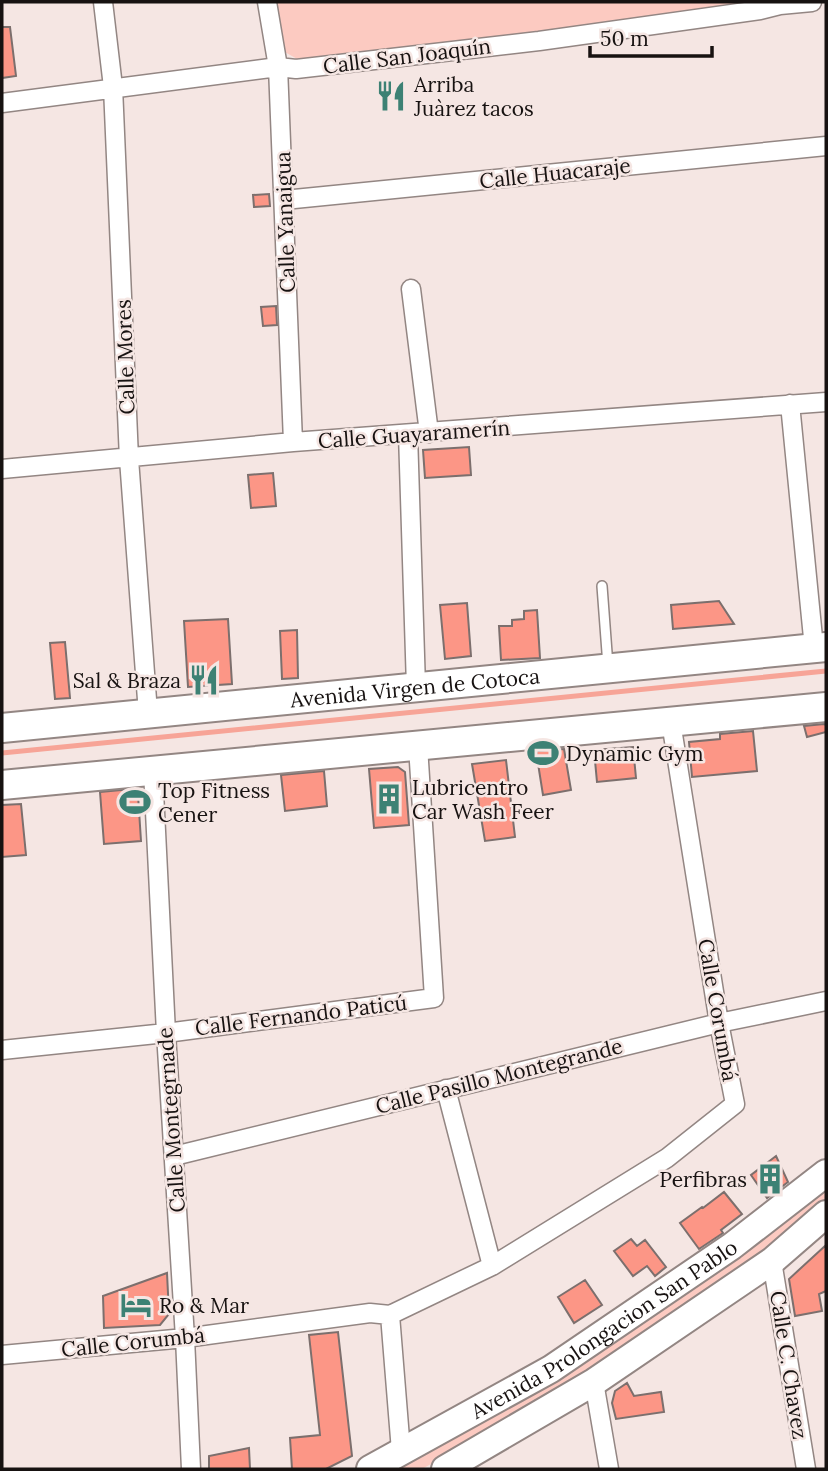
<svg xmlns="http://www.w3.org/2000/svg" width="828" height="1471" viewBox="0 0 828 1471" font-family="Lora,serif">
<rect width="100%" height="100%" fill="#f5e6e3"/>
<!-- green -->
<path fill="#fccac1" d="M277 2H764L759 7 299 60 283 51Z
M826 1183V1201L749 1262 578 1382 422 1469H390Z"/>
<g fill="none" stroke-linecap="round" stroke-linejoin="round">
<!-- stream -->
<path stroke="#f7a497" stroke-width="5" d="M2 753 826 671"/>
</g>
<!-- building -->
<path fill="#fc9686" stroke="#7c6f6d" stroke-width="2" d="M2 27H10L16 76 2 78Z
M269 194 270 206 254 207 253 195Z
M276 306 277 325 263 326 261 307Z
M469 447 471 475 425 478 423 450Z
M273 473 276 506 251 508 248 475Z
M719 601 734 624 673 629 671 605Z
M467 603 471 656 445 659 440 605Z
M537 610 540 658 501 660 499 626H512V620L524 619V611Z
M228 619 232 684 188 687 184 621Z
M297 630 298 678 282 679 280 631Z
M65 642 70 698 55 699 50 643Z
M824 724 826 725V732L807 737 804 726Z
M753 731 757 771 692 777 689 742 720 739V734Z
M633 747 636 778 597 782 594 750Z
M564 749 571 790 543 795 536 751Z
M506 760 515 837 485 841 472 764Z
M398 767 405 772 409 825 374 828 369 769Z
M324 771 327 806 285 811 281 775Z
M132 789 138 795 141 841 104 844 100 792Z
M21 804 26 855 2 857V805Z
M776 1156 788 1182 767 1198 751 1175Z
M724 1192 742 1214 721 1230 723 1233 699 1249 680 1223 702 1207 703 1208Z
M631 1239 637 1246 645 1240 666 1267 655 1276 647 1266 633 1276 614 1251Z
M826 1245V1291L819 1294 822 1311 795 1316 789 1279Z
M167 1273 169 1314 160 1325 104 1328 103 1296Z
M585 1280 602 1305 574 1323 558 1297Z
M338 1332 352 1456 326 1469H292L290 1438 320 1435 309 1335Z
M627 1383 634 1396 661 1392 664 1412 616 1419 612 1403 615 1391Z
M249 1448 250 1469H209V1456Z"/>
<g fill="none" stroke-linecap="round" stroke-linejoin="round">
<!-- lane casing -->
<g stroke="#938683" stroke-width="12">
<path id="lane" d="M602 586 608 666"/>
</g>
<!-- street casing -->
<g stroke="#938683" stroke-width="21">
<path id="street" d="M103 2 113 87 129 459 148 713
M267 2 278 67 293 442
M2 103 278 67 296 69 539 41 760 10 780 5 812 2
M284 200 826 146
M411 289 429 433
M790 404 814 648
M408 434 416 687
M2 469 293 442 826 402
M153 771 166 1033 185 1338 191 1469
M2 1050 166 1033 434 998 418 746
M446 1089 492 1266
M174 1156 719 1023 826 1001
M772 1261 806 1469
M390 1315 401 1451
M2 1355 185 1338 370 1313 390 1315 492 1266 667 1158 735 1104 719 1023 671 722
M594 1382 609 1469"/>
</g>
<!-- secondary casing -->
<g stroke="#938683" stroke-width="30">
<g id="secondary">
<path id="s1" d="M370 1469 551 1369 732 1246 826 1173"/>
<path d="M445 1469 594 1382 772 1261 826 1214"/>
</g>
</g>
<!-- primary casing -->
<g stroke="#938683" stroke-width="32">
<g id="primary">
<path id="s2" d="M2 728 826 647"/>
<path d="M2 785 826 707"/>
</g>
</g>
<!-- lane -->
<use href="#lane" stroke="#fff" stroke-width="9"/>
<!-- street -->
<use href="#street" stroke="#fff" stroke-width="18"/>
<!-- secondary -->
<use href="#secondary" stroke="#fff" stroke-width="26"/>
<!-- primary -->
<use href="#primary" stroke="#fff" stroke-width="28"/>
</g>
<!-- icons -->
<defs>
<g id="restaurant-bare" transform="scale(2.415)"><path d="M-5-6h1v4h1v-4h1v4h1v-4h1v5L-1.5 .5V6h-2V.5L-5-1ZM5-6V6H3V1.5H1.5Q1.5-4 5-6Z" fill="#3d8174" stroke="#f5e6e3" stroke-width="2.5" paint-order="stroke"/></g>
<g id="stadium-bare" transform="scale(2.415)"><path d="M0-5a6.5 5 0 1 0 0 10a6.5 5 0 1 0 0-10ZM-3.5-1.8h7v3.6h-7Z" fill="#3d8174" stroke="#f5e6e3" stroke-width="2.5" paint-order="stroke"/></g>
<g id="building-bare" transform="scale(2.415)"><path d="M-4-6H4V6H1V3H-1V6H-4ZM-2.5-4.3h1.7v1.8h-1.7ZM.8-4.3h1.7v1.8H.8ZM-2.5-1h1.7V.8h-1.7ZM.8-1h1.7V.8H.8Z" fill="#3d8174" stroke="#f5e6e3" stroke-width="2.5" paint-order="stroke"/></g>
<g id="hotel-bare" transform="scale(2.415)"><path d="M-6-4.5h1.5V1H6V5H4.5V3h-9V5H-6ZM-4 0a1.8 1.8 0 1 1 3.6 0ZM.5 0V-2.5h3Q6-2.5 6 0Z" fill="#3d8174" stroke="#f5e6e3" stroke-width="2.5" paint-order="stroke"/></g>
</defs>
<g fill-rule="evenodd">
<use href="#restaurant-bare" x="391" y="96"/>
<use href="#restaurant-bare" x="204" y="680"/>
<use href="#stadium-bare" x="543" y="753"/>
<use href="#building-bare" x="389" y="799"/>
<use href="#stadium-bare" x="135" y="802"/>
<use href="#building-bare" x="770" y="1179"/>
<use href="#hotel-bare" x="136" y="1305"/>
</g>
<g text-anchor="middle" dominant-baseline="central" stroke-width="5" stroke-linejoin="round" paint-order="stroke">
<!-- street labels -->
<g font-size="21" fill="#171211" stroke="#f5e6e3">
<text transform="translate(407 56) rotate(-7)">Calle San Joaquín</text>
<text transform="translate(555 173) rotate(-6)">Calle Huacaraje</text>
<text transform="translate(285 222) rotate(-92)">Calle Yanaigua</text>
<text transform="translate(125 357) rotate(-92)">Calle Mores</text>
<text transform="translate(414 434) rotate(-4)">Calle Guayaramerín</text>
<text stroke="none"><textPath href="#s2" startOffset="415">Avenida Virgen de Cotoca</textPath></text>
<text transform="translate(718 1010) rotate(80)">Calle Corumbá</text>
<text transform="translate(301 1015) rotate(-7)">Calle Fernando Paticú</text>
<text transform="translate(499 1076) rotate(-14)">Calle Pasillo Montegrande</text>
<text transform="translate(171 1120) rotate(-94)">Calle Montegrnade</text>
<text stroke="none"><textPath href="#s1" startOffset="273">Avenida Prolongacion San Pablo</textPath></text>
<text transform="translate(133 1342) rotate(-6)">Calle Corumbá</text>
<text transform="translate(789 1365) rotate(81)">Calle C. Chavez</text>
</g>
<!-- poi labels -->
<g font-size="21" fill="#171211" stroke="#f5e6e3" text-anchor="start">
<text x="414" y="84">Arriba<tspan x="414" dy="24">Juàrez tacos</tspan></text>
<text x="181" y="680" text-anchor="end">Sal &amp; Braza</text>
<text x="566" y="753">Dynamic Gym</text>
<text x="412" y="787">Lubricentro<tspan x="412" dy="24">Car Wash Feer</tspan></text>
<text x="158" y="790">Top Fitness<tspan x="158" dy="24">Cener</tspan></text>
<text x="747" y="1179" text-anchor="end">Perfibras</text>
<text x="159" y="1305">Ro &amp; Mar</text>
</g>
</g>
<!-- border -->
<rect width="828" height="1471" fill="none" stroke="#171211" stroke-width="7"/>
<!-- scale -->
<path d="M590 46v10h122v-10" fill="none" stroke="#171211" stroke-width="3.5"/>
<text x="600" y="46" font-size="21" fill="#171211" stroke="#f5e6e3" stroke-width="5" paint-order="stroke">50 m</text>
</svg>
